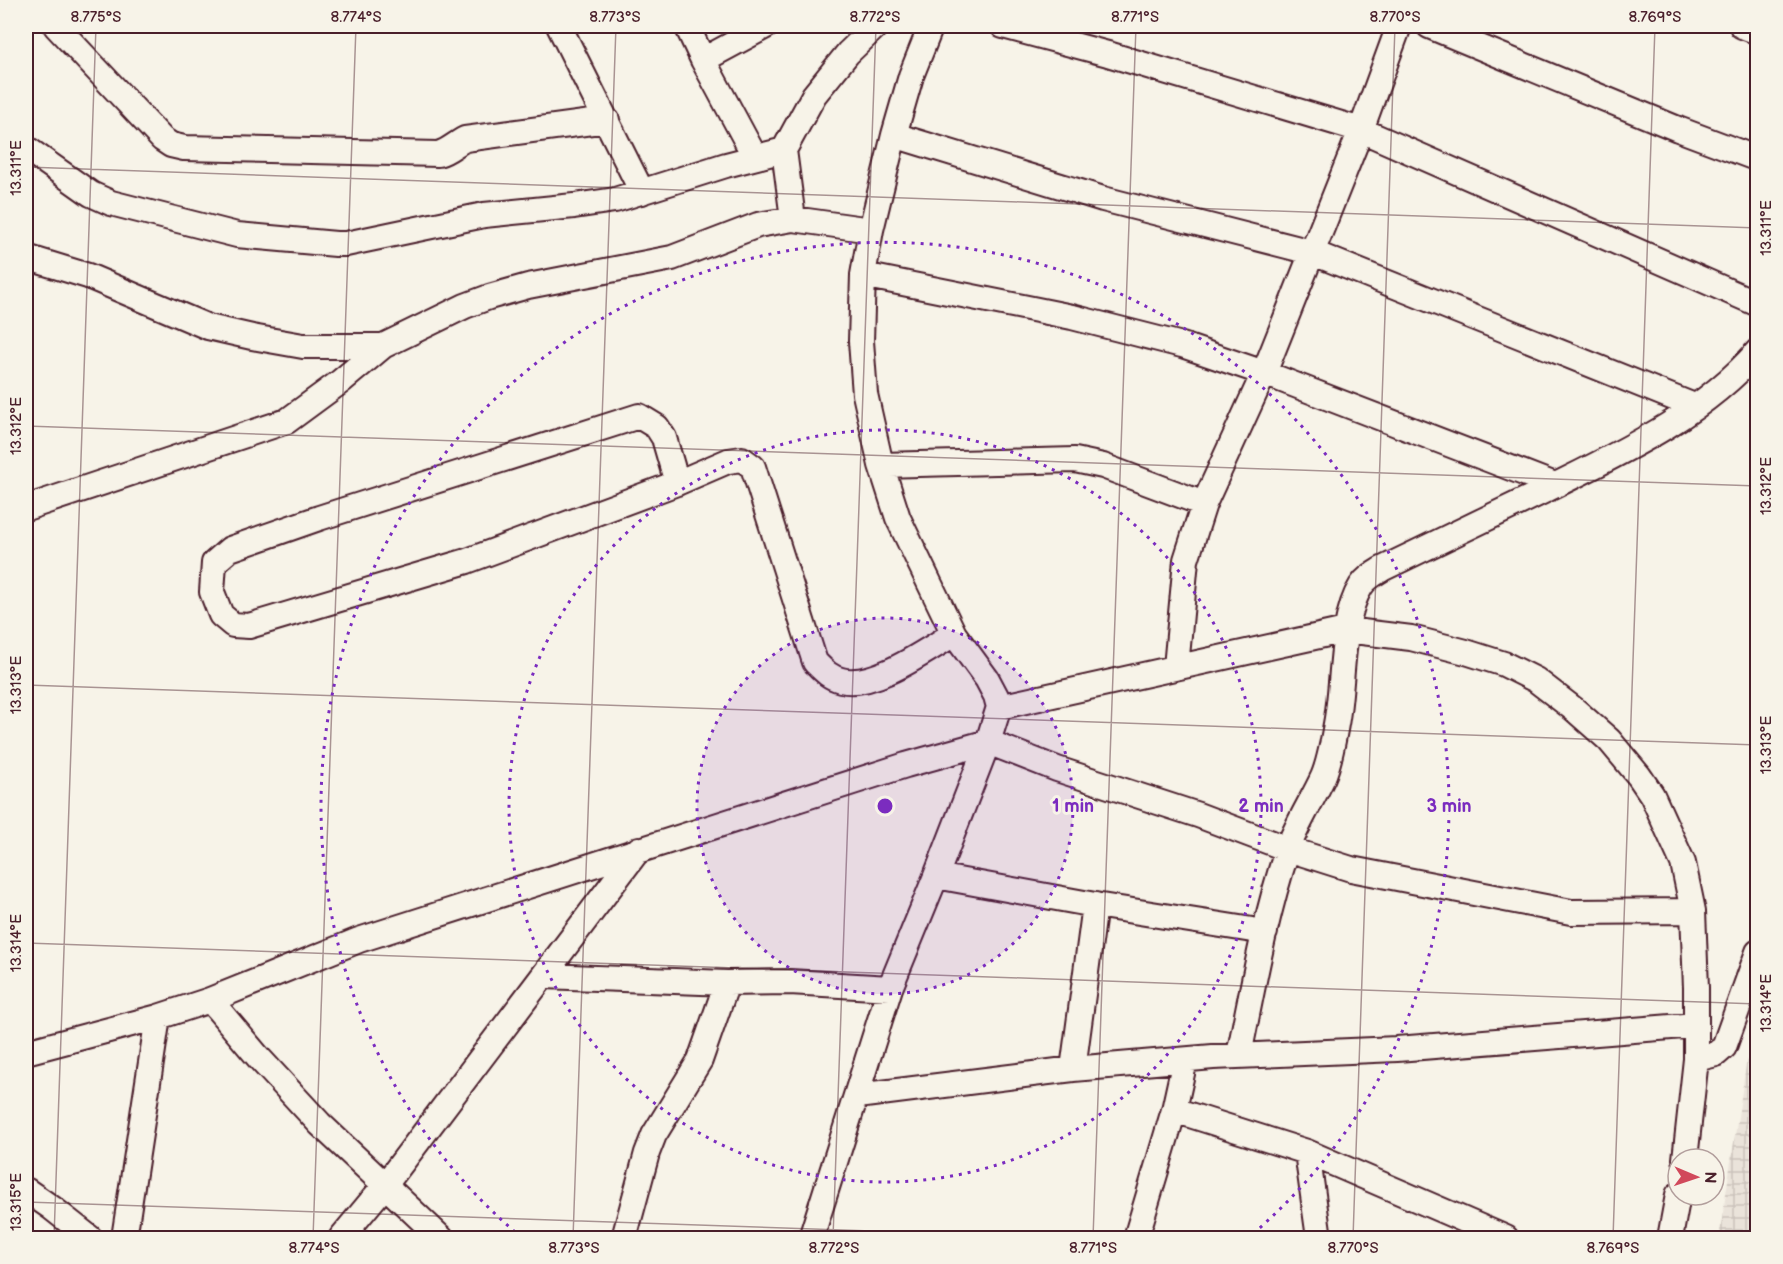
<svg xmlns="http://www.w3.org/2000/svg" width="1783" height="1264" viewBox="0 0 1783 1264" font-family="'Balsamiq Sans',sans-serif">
<defs>
<pattern id="industrial-grid" width="8" height="8" patternUnits="userSpaceOnUse" patternTransform="scale(1.5)"><rect width="8" height="8" fill="#eae3da"/><path d="M0 4h8M4 0v8" fill="none" stroke="#cac2bb"/></pattern>
</defs>
<rect width="100%" height="100%" fill="#f7f3e8"/>
<filter id="ink" filterUnits="userSpaceOnUse"><feTurbulence type="fractalNoise" baseFrequency=".0167" numOctaves="2"/><feDisplacementMap in="SourceGraphic" scale="12" xChannelSelector="R" yChannelSelector="G"/><feConvolveMatrix kernelMatrix="1 2 1 2 8 2 1 2 1" color-interpolation-filters="sRGB"/></filter>
<g filter="url(#ink)">
<!-- industrial -->
<path fill="url(#industrial-grid)" d="M1757 995V1238H1719Z"/>
<g fill="none" stroke-linecap="round" stroke-linejoin="round">
<!-- minor casing -->
<g stroke="#4a1f2b" stroke-width="28">
<path id="minor" d="M56 26 162 139 171 145 184 148 438 154C449 151 455 144 465 139L607 120
M559 26 642 192
M687 26 703 60 755 157
M1003 26 1108 54 1361 130 1758 304
M1429 26 1678 129 1758 159
M1742 26 1758 32
M703 60 766 26
M894 135 1103 199 1311 252 1694 406
M26 148 91 194 111 203 237 235 336 244H346L484 215 574 206 615 200 726 165 784 150
M793 219 784 150 814 95 848 53 876 26
M26 257 88 276 208 327 252 337 303 346H383
M863 275 1072 317 1182 345 1264 373 1555 485
M881 465 1075 460 1103 466 1204 504
M677 483 664 438 657 427 639 416 319 518 230 549 214 563 212 592 221 615 233 625 249 626 467 561 677 483 728 461 742 459 753 467 815 662C823 670 829 677 841 680 874 689 926 650 954 634
M26 508 287 421 340 382 383 346 465 306 489 297 528 286 672 258 758 225 793 219 871 230
M1176 667 1186 560 1204 504 1264 373 1361 130 1399 26
M999 707 1346 630 1411 638 1466 652 1504 664 1536 680 1575 710 1609 740 1639 776 1652 795 1683 863 1693 911 1696 988V1059L1685 1159
M936 876 1095 905 1265 932
M544 976 727 983 790 982 890 988
M210 1000 259 1058 320 1124 441 1238
M26 1052 158 1017 210 1000 359 940 906 765 988 742 1057 769 1198 815 1288 849 1351 869 1571 912 1693 911
M1239 1055C1253 986 1265 917 1287 851 1296 825 1312 801 1323 777 1330 761 1333 741 1336 724 1344 684 1340 619 1361 586 1366 578 1374 574 1382 569 1437 543 1491 516 1546 490 1622 452 1701 416 1758 351
M1696 1059 1716 1054 1724 1047 1758 952
M1073 1069 1095 905
M857 1096 1073 1069 1213 1057 1397 1049 1696 1025
M1174 1110 1307 1152 1506 1238
M1307 1152 1319 1238
M26 1190 52 1208 90 1238
M124 1238 158 1017
M341 1238 385 1185 639 849
M624 1238 647 1153 654 1135 700 1060 727 983
M811 1238 890 988 936 876 988 742 999 707 996 696 987 679 954 634 898 518 881 465 865 394 861 341 863 275 871 230 894 135 911 76 931 26
M1136 1238 1174 1110 1185 1060
M1670 1238 1678 1195"/>
</g>
<!-- minor -->
<use href="#minor" stroke="#f7f3e8" stroke-width="24"/>
</g>
</g>
<!-- ticks -->
<path fill="none" stroke="#4a1f2b" stroke-width="1.5" stroke-opacity="0.45" d="M26 167 1758 228M26 426 1758 486M26 685 1758 745M26 943 1758 1004M26 1202 1079 1238M54 1238 96 26M313 1238 356 26M573 1238 616 26M833 1238 876 26M1093 1238 1136 26M1353 1238 1395 26M1613 1238 1655 26"/>
<!-- distance rings -->
<circle cx="885" cy="806" r="188" fill="#7b2cbf" fill-opacity=".12"/>
<g fill="none" stroke="#7b2cbf" stroke-width="3" stroke-dasharray="3 6">
<circle cx="885" cy="806" r="188"/>
<circle cx="885" cy="806" r="376"/>
<path d="M522 1238A564 564 0 1 1 1248 1238"/>
</g>
<circle cx="885" cy="806" r="9" fill="#7b2cbf" stroke="#f7f3e8" stroke-width="3"/>
<g font-size="18" text-anchor="middle" font-weight="bold" fill="#7b2cbf" stroke="#f7f3e8" stroke-width="6" stroke-linejoin="round" paint-order="stroke">
<text x="1073" y="812">1 min</text>
<text x="1261" y="812">2 min</text>
<text x="1449" y="812">3 min</text>
</g>
<!-- margin -->
<rect width="1783" height="1264" fill="none" stroke="#f7f3e8" stroke-width="66"/>
<!-- north arrow -->
<g transform="translate(1696 1177) rotate(92)"><circle r="28" fill="#f7f3e8" stroke="#b29e9c" stroke-width="1.5"/>
<path d="M0-4.5L10 22L0 15L-10 22Z" fill="#d1495b"/>
<text y="-9" font-size="16" font-weight="bold" text-anchor="middle" fill="#4a1f2b">N</text>
</g>
<rect x="33" y="33" width="1717" height="1198" fill="none" stroke="#4a1f2b" stroke-width="2"/>
<g font-size="15" text-anchor="middle" fill="#4a1f2b">
<text x="96" y="22">8.775°S</text>
<text x="356" y="22">8.774°S</text>
<text x="615" y="22">8.773°S</text>
<text x="875" y="22">8.772°S</text>
<text x="1135" y="22">8.771°S</text>
<text x="1395" y="22">8.770°S</text>
<text x="1655" y="22">8.769°S</text>
<text transform="translate(16 168) rotate(-90)" y="5">13.311°E</text>
<text transform="translate(1766 228) rotate(-90)" y="5">13.311°E</text>
<text transform="translate(16 426) rotate(-90)" y="5">13.312°E</text>
<text transform="translate(1766 486) rotate(-90)" y="5">13.312°E</text>
<text transform="translate(16 685) rotate(-90)" y="5">13.313°E</text>
<text transform="translate(1766 745) rotate(-90)" y="5">13.313°E</text>
<text transform="translate(16 943) rotate(-90)" y="5">13.314°E</text>
<text transform="translate(1766 1003) rotate(-90)" y="5">13.314°E</text>
<text transform="translate(16 1202) rotate(-90)" y="5">13.315°E</text>
<text x="314" y="1253">8.774°S</text>
<text x="574" y="1253">8.773°S</text>
<text x="834" y="1253">8.772°S</text>
<text x="1093" y="1253">8.771°S</text>
<text x="1353" y="1253">8.770°S</text>
<text x="1613" y="1253">8.769°S</text>
</g>
</svg>
